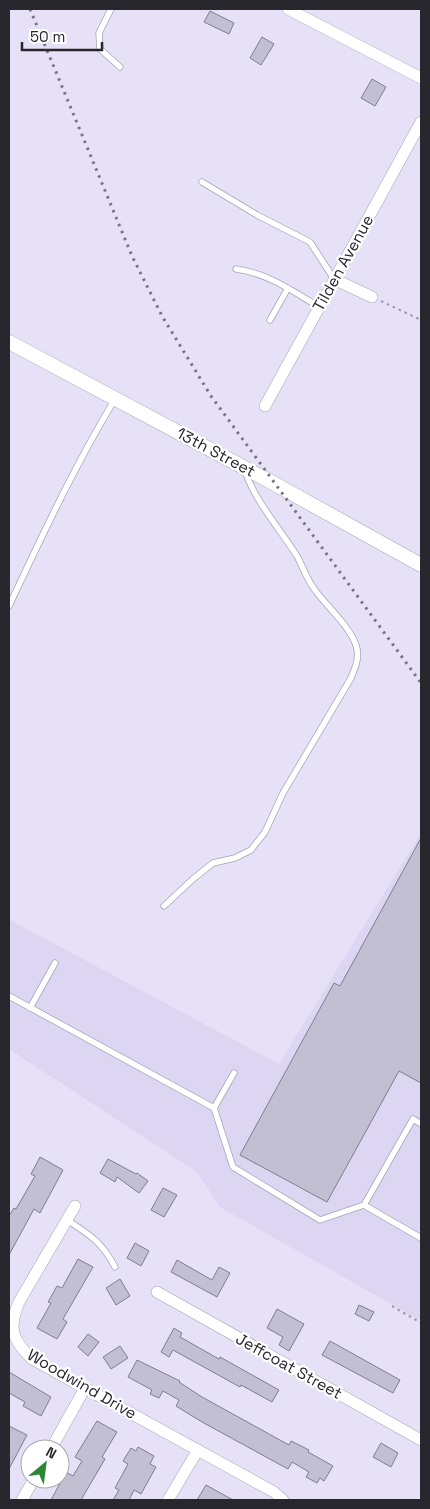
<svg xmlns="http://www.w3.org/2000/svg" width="430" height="1509" viewBox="0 0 430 1509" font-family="'Space Grotesk',sans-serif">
<rect width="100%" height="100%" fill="#e6e1f6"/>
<!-- built -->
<path fill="#dcd6f2" d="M421 833V1321L220 1207 197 1172 9 1049V924L10 920 279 1064Z"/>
<!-- building -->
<path fill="#c3bfd3" stroke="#817d90" d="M210 11 234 23 229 34 204 22Z
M262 37 274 44 261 65 250 58Z
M372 79 386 87 375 106 361 98Z
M421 838V1083L399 1071 327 1202 240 1155 334 983 340 986Z
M40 1157 63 1170 40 1213 34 1209 9 1255V1216L14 1208 16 1209 35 1176 31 1174Z
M108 1159 136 1174 137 1173 148 1181 139 1193 117 1177 115 1182 100 1173Z
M163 1188 177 1195 164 1217 151 1210Z
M135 1243 149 1251 141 1266 127 1258Z
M78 1259 93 1267 63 1319 67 1322 57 1339 37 1328 51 1303 48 1302 57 1286 62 1288Z
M177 1260 212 1280 219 1267 230 1273 217 1297 171 1272Z
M120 1279 130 1296 116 1305 106 1288Z
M359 1305 374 1312 369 1321 355 1314Z
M277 1309 304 1324 289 1351 279 1345 283 1337 267 1328Z
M174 1328 182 1333 180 1337 219 1359 220 1357 279 1390 272 1402 241 1385 240 1387 173 1350 169 1357 161 1352Z
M88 1334 99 1342 88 1356 78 1347Z
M330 1341 400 1380 393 1393 322 1355Z
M120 1346 128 1358 111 1369 103 1357Z
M137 1360 180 1381 179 1382 202 1397 289 1445 291 1441 309 1450 308 1452 333 1466 324 1481 320 1478 317 1483 306 1477 309 1472 292 1462 288 1469 202 1422 176 1406 179 1400 163 1391 159 1398 150 1394 152 1390 128 1377Z
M9 1372 51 1397 41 1416 23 1406 25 1402 9 1393Z
M97 1421 117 1432 102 1457 105 1459 81 1500H51L66 1472 73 1476 82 1461 75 1457Z
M9 1426 27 1435 9 1469Z
M381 1443 398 1453 391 1467 373 1457Z
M138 1447 154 1456 150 1464 156 1467 141 1494 134 1490 129 1500H113L119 1490 115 1488 128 1464 123 1461 131 1448 136 1451Z
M206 1485 233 1500H197Z"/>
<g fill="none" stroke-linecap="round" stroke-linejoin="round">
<!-- service casing -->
<g stroke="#a7a3b6" stroke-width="7">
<path id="service" d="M111 9 99 33 100 49 120 67
M202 182 257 215 310 242 334 279
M236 269C267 273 293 291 319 307
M270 320 288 288
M9 606C42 536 75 465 115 399
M164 906 193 879 213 863 235 858 251 850 265 832 283 793 351 678C355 668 359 660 357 649 353 629 327 607 315 590 307 580 303 567 297 556 280 529 255 501 245 471
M9 996 214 1108 233 1167 320 1220 364 1205 421 1238
M30 1008 55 963
M214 1108 234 1073
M364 1205 413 1119 421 1124
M67 1220C90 1235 102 1242 115 1267"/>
</g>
<!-- minor casing -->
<g stroke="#a7a3b6" stroke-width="12">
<path id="minor" d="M288 9 421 78
M334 279 372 297
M265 406 421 122
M75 1206 19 1302C8 1328 12 1340 32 1359L274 1492 283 1500
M157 1292 421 1440
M51 1449 85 1388
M22 1500 34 1479
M168 1500 198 1450"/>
</g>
<!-- tertiary casing -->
<g stroke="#a7a3b6" stroke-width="15">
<path id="tertiary" d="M9 342 273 483 421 565"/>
</g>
<!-- path -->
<path stroke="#9995a5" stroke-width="2" stroke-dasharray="2.5 4" stroke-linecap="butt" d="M381 301 421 320
M392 1306 421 1323"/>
<!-- service -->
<use href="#service" stroke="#fff" stroke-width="5.5"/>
<!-- minor -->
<use href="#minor" stroke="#fff" stroke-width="11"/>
<!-- tertiary -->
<use href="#tertiary" stroke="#fff" stroke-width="14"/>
<!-- rail -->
<path stroke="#787582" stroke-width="3" stroke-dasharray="2.5 5" stroke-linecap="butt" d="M30 9 132 256 162 316 211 396 421 683"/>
</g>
<g text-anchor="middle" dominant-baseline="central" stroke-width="4.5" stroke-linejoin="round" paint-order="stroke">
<!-- street labels -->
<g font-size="16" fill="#28272e" stroke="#fff">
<text transform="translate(343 263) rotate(-61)">Tilden Avenue</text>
<text transform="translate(216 452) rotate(28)">13th Street</text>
<text transform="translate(289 1366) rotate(29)">Jeffcoat Street</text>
<text transform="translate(82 1384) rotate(30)">Woodwind Drive</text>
</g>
</g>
<!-- border -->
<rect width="430" height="1509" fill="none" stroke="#28272e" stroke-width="20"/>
<!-- north arrow -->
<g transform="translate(45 1464) rotate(29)"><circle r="24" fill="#ffffff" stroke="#a9a9ab"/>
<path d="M0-4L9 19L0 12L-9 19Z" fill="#2c8636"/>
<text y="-8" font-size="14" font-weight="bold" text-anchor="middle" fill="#28272e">N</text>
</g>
<!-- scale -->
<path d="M22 42v8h80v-8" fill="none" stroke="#28272e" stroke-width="2.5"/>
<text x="30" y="42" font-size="15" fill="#28272e" stroke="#ffffff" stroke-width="4" paint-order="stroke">50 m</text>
</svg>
